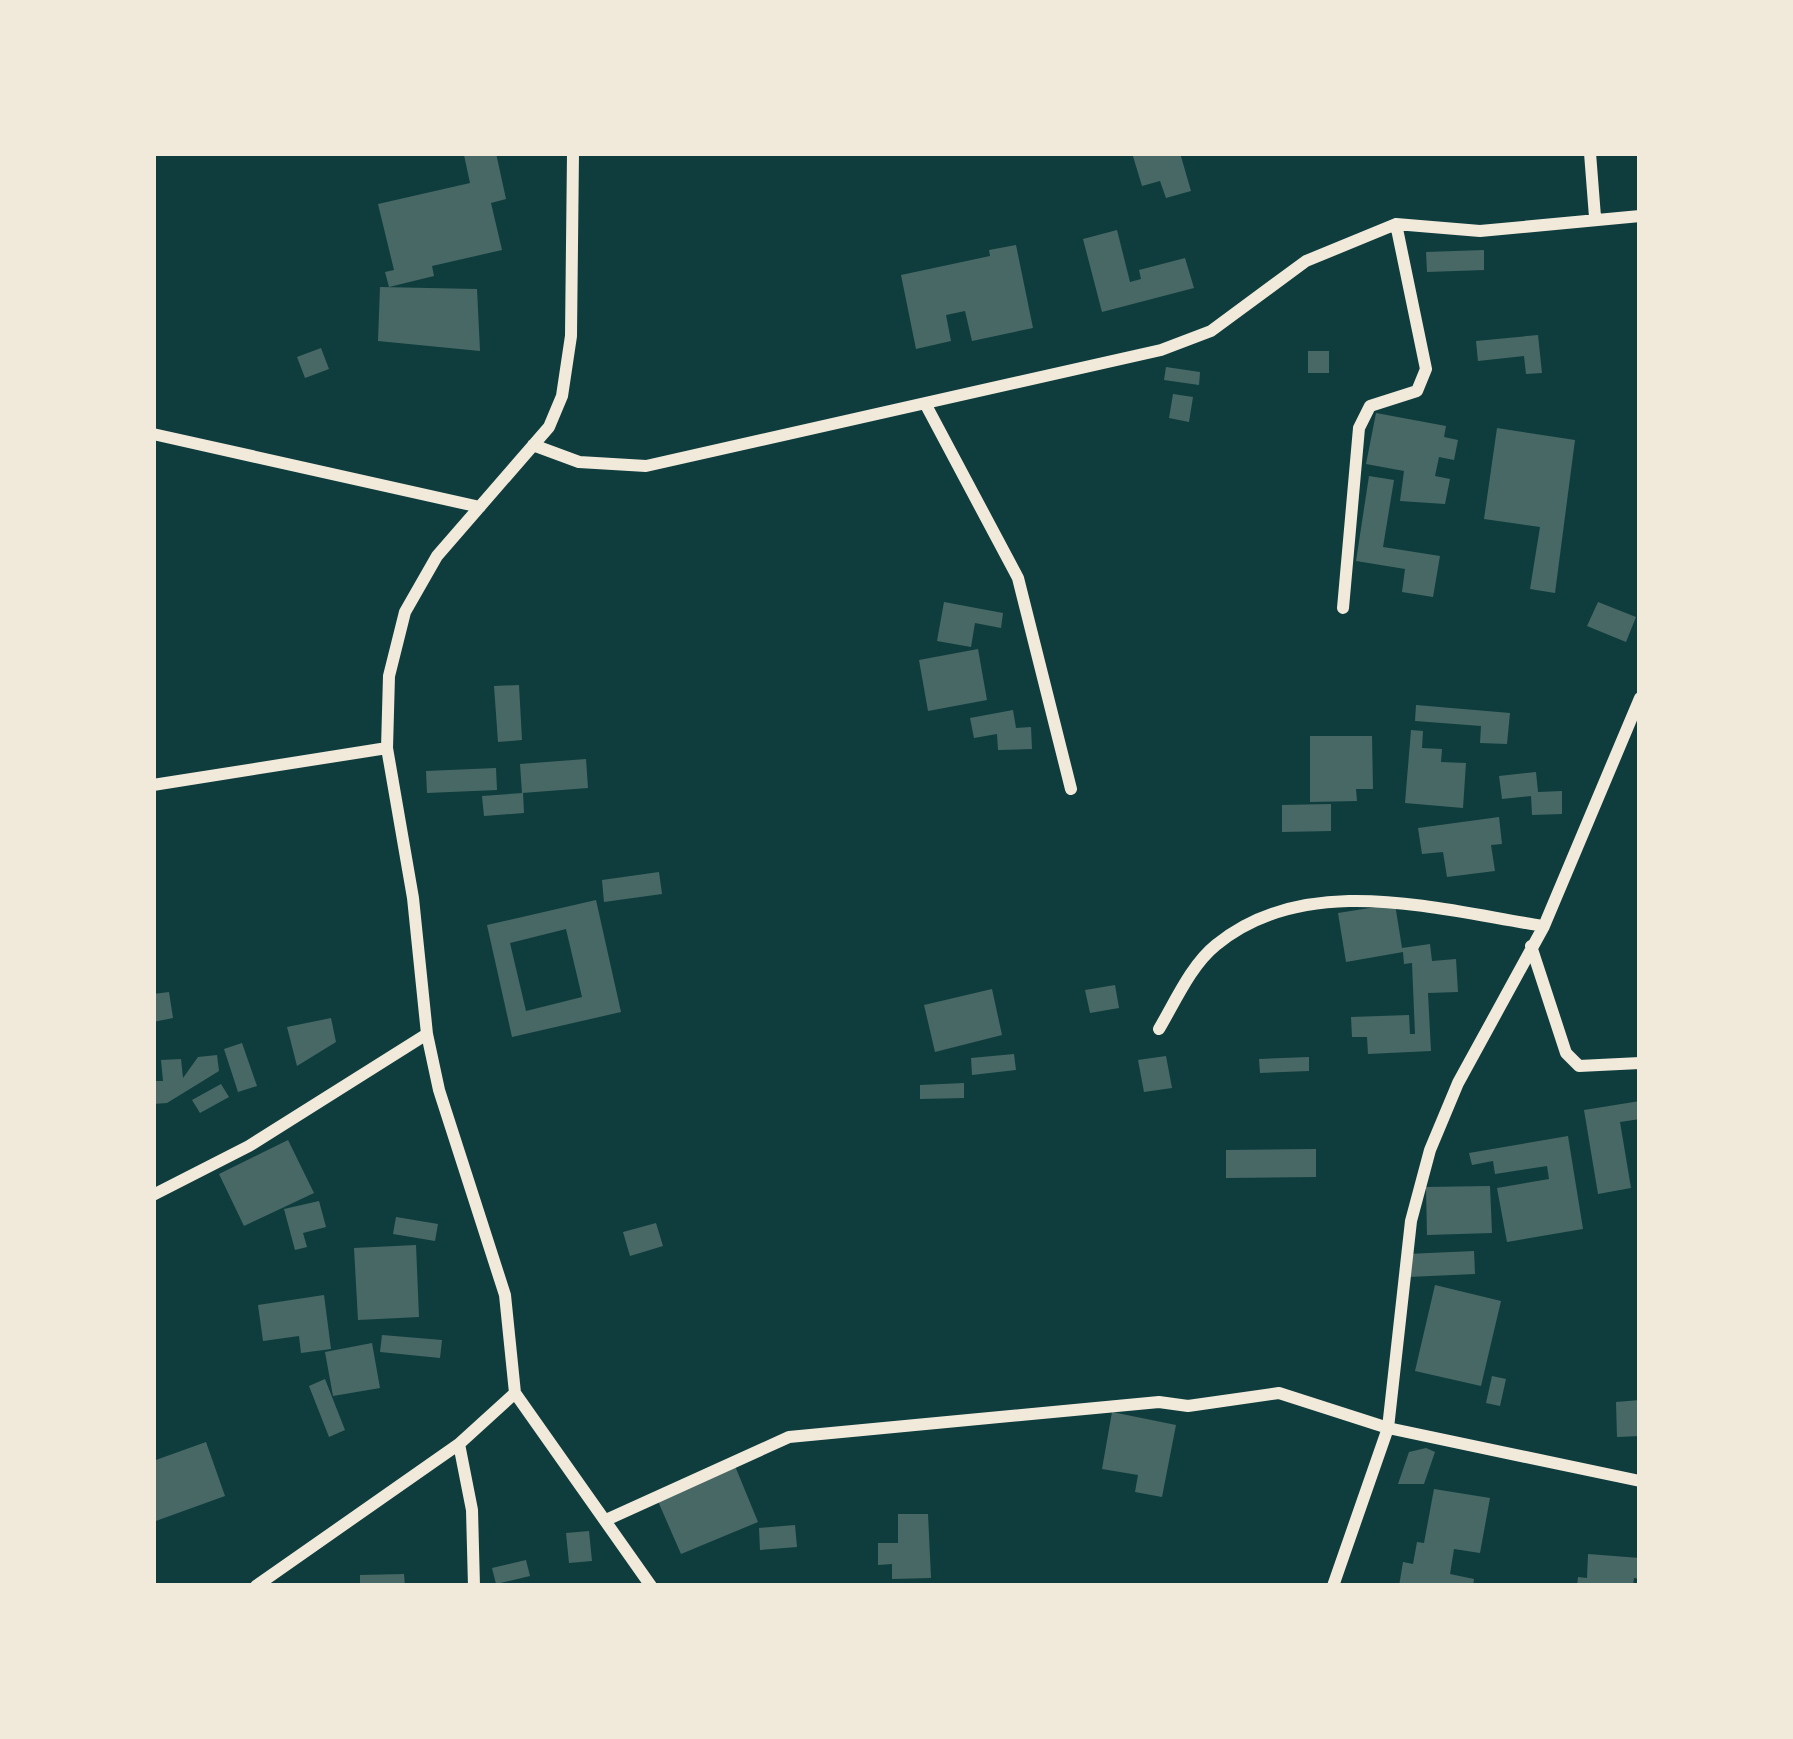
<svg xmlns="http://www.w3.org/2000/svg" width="1793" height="1739" viewBox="0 0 1793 1739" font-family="'Source Sans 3',sans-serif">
<rect width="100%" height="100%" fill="#0f3d3e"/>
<!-- building -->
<path fill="#486865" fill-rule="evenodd" d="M473 153H496L506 199 491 203 502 250 432 266 434 276 389 287 385 272 394 270 378 204 470 183 464 155Z
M1132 153H1180L1191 191 1166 198 1160 181 1142 186Z
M1117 230 1130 282 1141 279 1139 270 1185 258 1194 288 1102 312 1083 239Z
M1016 245 1033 328 972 341 965 311 946 315 951 341 916 349 901 275 990 256 989 250Z
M1484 250V270L1427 272 1426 252Z
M380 287 477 289 480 351 378 341Z
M1538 335 1542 373 1526 374 1524 356 1478 361 1476 341Z
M321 348 329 369 305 378 297 357Z
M1308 351H1329V373H1308Z
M1166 367 1200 372 1199 385 1164 380Z
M1173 394 1193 397 1189 422 1169 418Z
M1376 413 1446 426 1444 437 1458 440 1454 460 1439 457 1435 476 1450 479 1445 504 1400 501 1404 471 1366 464Z
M1497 428 1575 440 1555 593 1530 589 1540 527 1484 519Z
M1369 476 1394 480 1383 547 1440 556 1433 597 1402 592 1405 569 1356 561Z
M944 602 1003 613 1001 628 975 623 971 647 937 641Z
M1598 602 1636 617 1626 642 1587 626Z
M978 649 987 700 928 711 919 660Z
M519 685 522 740 498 742 494 686Z
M1416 705 1510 713 1507 744 1480 743 1481 726 1415 721Z
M1013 710 1016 728 1031 727 1032 749 998 750 997 734 974 738 970 718Z
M1411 730 1423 731 1422 748 1442 749 1441 762 1466 763 1463 808 1405 803Z
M1310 736H1372L1373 789H1356L1357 801 1310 802Z
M586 759 588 788 522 793 520 764Z
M496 768 497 790 427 793 426 771Z
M1536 772 1538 792 1562 791V814L1532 815 1531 796 1502 799 1499 776Z
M523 793 524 813 484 816 482 796Z
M1331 804V831L1282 832V805Z
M1499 817 1502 844 1491 845 1495 871 1447 877 1443 852 1422 854 1418 828Z
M659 872 662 894 604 902 602 880Z
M596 900 621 1012 512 1037 487 925ZM566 929 582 997 526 1011 510 943Z
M1395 904 1402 948 1430 944 1432 961 1456 959 1458 992 1428 993 1431 1051 1368 1054 1367 1037H1352L1351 1017 1409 1015 1410 1034H1415L1412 963 1404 964 1403 952 1346 962 1338 913Z
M1115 985 1119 1008 1090 1013 1085 990Z
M992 989 1002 1035 935 1052 924 1005Z
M169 992 173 1018 153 1022V994Z
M331 1018 336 1042 297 1066 287 1027Z
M242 1043 257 1086 238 1092 224 1049Z
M1014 1054 1016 1070 972 1075 971 1058Z
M217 1055 219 1071 167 1103 153 1104V1081H163L161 1060 181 1059 183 1078 198 1057Z
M1166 1056 1172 1088 1144 1092 1138 1060Z
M1309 1057V1071L1260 1073 1259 1059Z
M964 1083V1098L920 1099V1085Z
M221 1084 229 1097 200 1113 192 1100Z
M1640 1101V1119L1620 1122 1631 1188 1598 1194 1584 1110Z
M1568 1136 1583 1229 1507 1242 1497 1188 1549 1179 1547 1166 1495 1174 1493 1161 1472 1165 1469 1153Z
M288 1140 314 1193 244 1226 219 1174Z
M1316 1149V1177L1226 1178V1150Z
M1490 1186 1492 1233 1427 1235 1426 1187Z
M319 1201 326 1227 303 1233 307 1247 295 1250 284 1209Z
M396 1217 438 1224 435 1241 393 1234Z
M656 1223 663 1246 630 1256 623 1232Z
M416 1245 419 1317 358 1320 354 1248Z
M1474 1251 1475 1274 1408 1277 1407 1254Z
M1435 1285 1501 1301 1481 1386 1415 1371Z
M324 1295 331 1349 301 1353 299 1336 263 1341 258 1305Z
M382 1335 442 1340 440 1358 380 1352Z
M372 1343 380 1388 333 1396 325 1352Z
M1492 1376 1506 1379 1500 1406 1486 1403Z
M325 1379 345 1430 329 1437 309 1386Z
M1640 1400V1436L1617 1437 1616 1402Z
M1112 1412 1176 1425 1162 1497 1135 1492 1138 1475 1102 1469Z
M206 1442 225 1496 153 1522V1461Z
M1426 1448 1435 1452 1424 1484H1398L1409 1452Z
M735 1466 758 1522 681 1554 657 1499Z
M1434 1489 1490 1498 1480 1553 1454 1549 1450 1574 1474 1579 1473 1586H1399L1403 1562 1413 1564 1417 1542 1424 1543Z
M898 1514H928L931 1578 892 1579V1564L878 1565V1543H898Z
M795 1525 797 1547 760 1550 759 1528Z
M589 1531 592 1561 569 1563 566 1533Z
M1588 1554 1640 1558V1579L1634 1578 1633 1586H1577L1578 1577 1587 1578Z
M526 1560 530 1576 496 1584 492 1568Z
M404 1574 405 1586H360V1575Z"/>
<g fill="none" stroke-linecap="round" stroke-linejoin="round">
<!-- minor -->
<path stroke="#f1e9da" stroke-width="12" d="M573 153 571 336 562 396 549 427 437 556 405 612 389 676 387 748 413 898 427 1034 439 1090 505 1295 515 1393 651 1586
M1590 153 1595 217
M927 407 1018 578 1071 789
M153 434 480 507
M533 445 579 462 646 466 1161 350 1211 331 1306 261 1396 224 1480 231 1640 216
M1343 608 1359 428 1370 406 1417 391 1426 369 1396 224
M153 785 387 748
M1531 946 1566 1053 1579 1066 1640 1063
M1159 1029C1175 1002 1191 965 1216 945 1307 870 1439 910 1544 926
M153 1195 249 1146 427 1034
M459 1444 472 1510 474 1586
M606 1520 789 1437 1159 1402 1188 1406 1279 1393 1388 1428 1640 1481
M256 1586 459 1444 515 1393
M1333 1586 1388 1428 1411 1221 1430 1150 1458 1083 1544 926 1640 698"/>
</g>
<!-- border -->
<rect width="1793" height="1739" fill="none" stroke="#f1e9da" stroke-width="312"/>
</svg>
